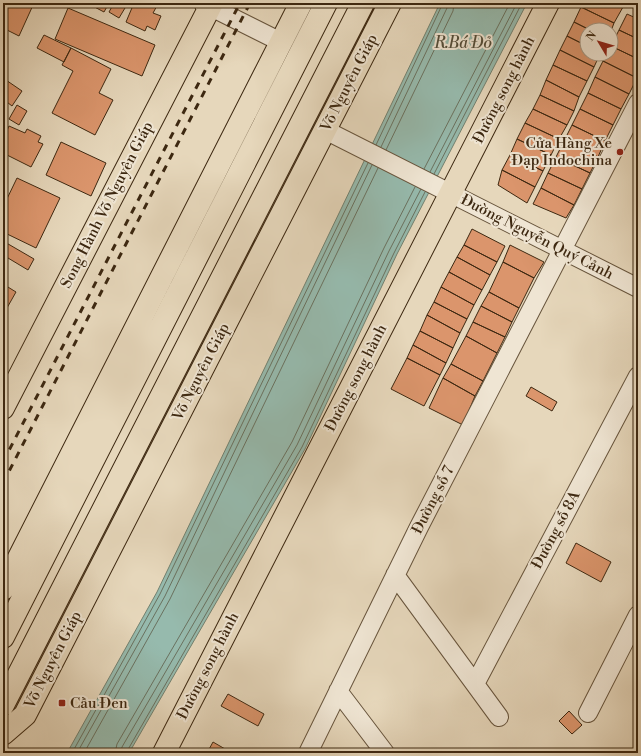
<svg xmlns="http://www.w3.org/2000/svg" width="641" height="756" viewBox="0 0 641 756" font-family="'Libre Bodoni',serif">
<rect width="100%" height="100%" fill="#e6d7bb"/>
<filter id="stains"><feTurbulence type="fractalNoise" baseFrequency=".005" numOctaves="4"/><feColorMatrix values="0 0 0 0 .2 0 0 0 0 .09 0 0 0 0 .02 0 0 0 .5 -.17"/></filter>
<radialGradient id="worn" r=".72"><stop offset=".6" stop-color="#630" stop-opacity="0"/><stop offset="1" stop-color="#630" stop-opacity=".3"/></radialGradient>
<!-- water -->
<path fill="#96baad" stroke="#72806f" d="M440 3H527L397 254 305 449 129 753H67L157 592Z"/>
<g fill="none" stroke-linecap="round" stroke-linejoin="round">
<!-- shore -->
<path stroke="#6a715f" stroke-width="1" d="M376 145 443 3
M381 147 447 8 448 3
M386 150 453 11 454 3
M424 169 510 3
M430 172 517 3
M434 174 522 3
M72 753 160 594 368 163
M77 753 165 596 372 165
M84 753 170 599 378 168
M115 753 117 744 292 442 384 248 415 187
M121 753 122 747 297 445 389 251 421 189
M126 753 302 447 394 253 425 192"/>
<!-- stream -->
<path stroke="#72806f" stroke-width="4.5" d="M3 349 4 350"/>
</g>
<!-- building -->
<path fill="#db956c" stroke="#3d2811" d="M3 3H34L19 36 3 28Z
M87 3H109L104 12Z
M114 3H128L119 18 109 12Z
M134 3 158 4 153 13 161 16 155 30 147 26 145 31 126 22Z
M583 3H614L623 7 614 23 581 7Z
M581 7 614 23 611 31 590 30 574 22Z
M68 8 155 45 142 76 55 39Z
M627 14 638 19V39L619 30Z
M574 22 590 30H587V46L567 36Z
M619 30 638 39V59L611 46Z
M44 35 71 48 64 62 37 48Z
M567 36 587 46V54H600L594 67 560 50Z
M611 46 638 59 637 78 603 61 607 54H611Z
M71 48 111 69 99 93 113 100 95 135 52 113 73 71 62 65Z
M560 50 594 67 587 81 553 65Z
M603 61 637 78 629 94 595 77Z
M553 65 587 81 579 97 546 80Z
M595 77 629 94 621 109 588 93Z
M3 78 22 91 12 106 3 99 5 92 3 91Z
M546 80 579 97 574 111 540 95Z
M588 93 621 109 613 125 580 109Z
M540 95 574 111 567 125 533 109Z
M17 105 27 111 19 125 9 119Z
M533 109 567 125 559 139 525 123Z
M580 109 613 125 605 141 572 125Z
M525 123 559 139 551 155 517 139Z
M572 125 605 141 598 157 564 141Z
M9 126 25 133 27 129 41 136 38 142 43 144 31 167 3 153V139Z
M517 139 551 155 543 171 510 155Z
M564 141 598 157 590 173 556 157Z
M61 142 106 163 91 196 46 175Z
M510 155 543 171 535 187 502 170Z
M556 157 590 173 582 189 548 173Z
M502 170 535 187 527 203 498 185Z
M548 173 582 189 574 205 541 188Z
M17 178 60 198 36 248 3 232V207Z
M541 188 574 205 566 218 533 204Z
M472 229 505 246 497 262 464 245Z
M3 241 34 259 28 270 3 255Z
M464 245 497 262 490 275 457 257Z
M510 245 544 262 534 278 503 262Z
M457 257 490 275 482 290 449 272Z
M503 262 534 278 519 308 489 292Z
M449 272 482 290 474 305 441 287Z
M3 284 16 292 3 315Z
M441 287 474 305 467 319 434 302Z
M489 292 519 308 512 322 481 306Z
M434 302 467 319 460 333 427 315Z
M481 306 512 322 505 337 473 322Z
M427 315 460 333 453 348 420 331Z
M473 322 505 337 497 353 466 336Z
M420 331 453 348 446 363 413 345Z
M466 336 497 353 483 381 451 364Z
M413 345 446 363 440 375 407 358Z
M407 358 440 375 424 406 391 389Z
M451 364 483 381 475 396 443 378Z
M443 378 475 396 463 425 429 408Z
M531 387 557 402 552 411 526 396Z
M576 543 611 562 601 582 566 563Z
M228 694 264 714 258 726 221 706Z
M569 711 582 725 572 734 559 721Z
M213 742 232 753H207Z"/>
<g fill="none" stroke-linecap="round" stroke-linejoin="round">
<!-- minor casing -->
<g stroke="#67543c" stroke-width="20">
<path id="minor" d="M203 3 281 42
M325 130 638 288
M395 575 499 717
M475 684 638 376
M338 691 385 753
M588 713 638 615
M308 753 419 527 638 103"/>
</g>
<!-- major casing -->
<g stroke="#3d2811" stroke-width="24">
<path id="major" d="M3 408 212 3
M164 753 548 3"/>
</g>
<!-- highway casing -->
<g stroke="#3d2811" stroke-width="24">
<path id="highway" d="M3 589 301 3
M3 637 326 3
M3 705 363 3
M3 734 25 715 390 3"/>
</g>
<!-- path -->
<path stroke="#3d2811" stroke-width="2.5" stroke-dasharray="3 2" stroke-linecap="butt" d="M50 753 52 751"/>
<!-- minor -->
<use href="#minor" stroke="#efe5d3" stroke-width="18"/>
<!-- major -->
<use href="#major" stroke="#e6d7bb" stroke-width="22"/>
<!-- highway -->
<use href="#highway" stroke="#e6d7bb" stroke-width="22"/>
<!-- rail -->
<path stroke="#3d2811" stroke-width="3" stroke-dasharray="7 7" stroke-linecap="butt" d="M3 462 240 3
M3 483 250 3"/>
</g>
<!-- markers -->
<g fill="#8f2418" stroke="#efe5d3" stroke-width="1.5">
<circle cx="620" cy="152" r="4"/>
<rect x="58" y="699" width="8" height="8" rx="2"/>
</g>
<g text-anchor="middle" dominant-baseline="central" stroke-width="4" stroke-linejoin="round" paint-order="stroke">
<!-- street labels -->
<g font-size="15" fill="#3d2811" stroke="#efe5d3">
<text transform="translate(349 83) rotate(-63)">Võ Nguyên Giáp</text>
<text transform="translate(504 90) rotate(-63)">Đường song hành</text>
<text transform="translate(107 205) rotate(-63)">Song Hành Võ Nguyên Giáp</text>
<text transform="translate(537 237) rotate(27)">Đường Nguyễn Quý Cảnh</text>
<text transform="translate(201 372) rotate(-63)">Võ Nguyên Giáp</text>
<text transform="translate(356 378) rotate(-63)">Đường song hành</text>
<text transform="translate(433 500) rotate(-63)">Đường số 7</text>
<text transform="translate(556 530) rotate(-62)">Đường số 8A</text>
<text transform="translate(53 660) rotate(-63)">Võ Nguyên Giáp</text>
<text transform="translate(208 666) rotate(-63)">Đường song hành</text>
</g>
<!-- poi labels -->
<g font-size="15" fill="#3d2811" stroke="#efe5d3" text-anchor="end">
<text x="612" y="143">Cửa Hàng Xe<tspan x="612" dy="17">Đạp Indochina</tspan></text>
<text x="70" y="703" text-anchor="start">Cầu Đen</text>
</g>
<!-- water labels -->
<g font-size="16" font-style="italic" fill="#534c38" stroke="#efe5d3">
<text x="463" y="43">R.Bá Đỏ</text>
</g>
</g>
<!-- margin -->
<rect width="641" height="756" fill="none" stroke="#e6d7bb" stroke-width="16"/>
<rect x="4" y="4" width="633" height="748" fill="none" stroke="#3d2811" stroke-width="2"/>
<rect x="8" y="8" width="625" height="740" fill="none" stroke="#3d2811"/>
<!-- north arrow -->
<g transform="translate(599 42) rotate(308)"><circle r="19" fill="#efe5d3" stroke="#a89985"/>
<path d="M0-3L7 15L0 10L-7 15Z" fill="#8f2418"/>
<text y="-6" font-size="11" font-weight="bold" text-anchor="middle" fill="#3d2811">N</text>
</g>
<rect width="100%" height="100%" filter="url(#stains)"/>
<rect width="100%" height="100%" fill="url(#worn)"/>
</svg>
